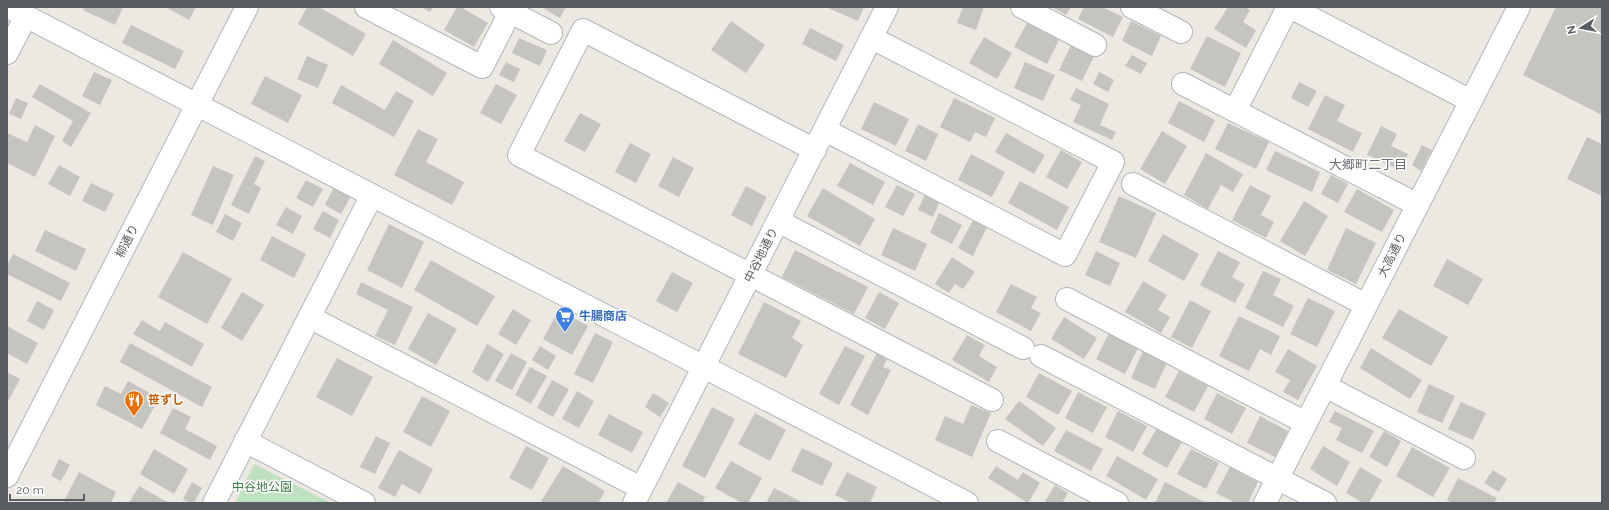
<svg xmlns="http://www.w3.org/2000/svg" width="1609" height="510" viewBox="0 0 1609 510" font-family="Raleway,'Noto Sans JP',sans-serif">
<rect width="100%" height="100%" fill="#ebe9e1"/>
<!-- green -->
<path fill="#c0e0c2" d="M254 464 331 503H235Z"/>
<!-- building -->
<path fill="#c6c4be" d="M84 7H123L115 25 83 10Z
M166 7H196L189 20Z
M307 7H319L366 34 353 56 298 24Z
M421 7H433L430 12Z
M457 7H461L488 23 474 47 444 30Z
M541 7H566L560 18Z
M829 7H864L858 21 828 8Z
M963 7H984L976 30 957 23Z
M1052 7H1071L1066 15Z
M1084 7H1102L1123 17 1113 37 1078 19Z
M1228 7H1245L1250 10 1243 22 1256 30 1246 48 1214 29Z
M1556 7H1602V115L1523 75Z
M731 21 765 45 746 73 711 50Z
M1131 21 1161 36 1152 56 1122 41Z
M1027 23 1059 40 1047 64 1014 47Z
M131 25 184 51 175 69 122 43Z
M810 28 844 45 836 61 802 44Z
M1207 36 1241 53 1225 87 1190 69Z
M984 37 1012 53 997 79 969 63Z
M519 38 547 50 540 66 512 53Z
M393 40 447 73 433 96 379 64Z
M1071 45 1094 56 1082 81 1059 70Z
M1132 55 1147 63 1141 74 1125 66Z
M307 56 328 65 318 88 297 79Z
M506 62 520 69 514 82 499 75Z
M1025 62 1055 75 1043 101 1014 88Z
M94 72 112 80 100 105 82 96Z
M1099 72 1114 80 1108 92 1093 84Z
M265 76 302 95 288 123 251 104Z
M1299 82 1317 91 1308 107 1291 98Z
M40 84 91 113 71 147 62 141 73 121 32 97Z
M496 84 517 95 501 124 480 113Z
M341 85 385 110 396 91 414 101 394 137 332 103Z
M1076 88 1109 104 1100 125 1116 132 1112 140 1073 122 1081 105 1070 100Z
M1325 95 1345 105 1337 121 1362 133 1353 152 1308 129Z
M16 98 28 103 21 119 9 114Z
M954 98 995 118 986 137 975 132 970 142 940 127Z
M1179 101 1215 120 1204 142 1168 123Z
M874 102 909 119 896 146 861 129Z
M580 113 601 124 585 152 564 141Z
M1228 123 1269 142 1256 169 1215 149Z
M918 124 938 134 926 161 905 151Z
M35 125 55 136 35 177 7 163V133L27 142Z
M1381 126 1397 134 1391 146 1408 154 1400 170 1367 155Z
M418 129 438 139 426 162 464 182 452 205 394 175Z
M1162 131 1187 146 1165 184 1140 169Z
M1006 133 1045 155 1034 174 995 152Z
M1587 137 1602 144V196L1567 179Z
M630 143 651 154 636 183 615 172Z
M1422 145 1432 150 1421 171 1412 165Z
M1061 150 1082 162 1067 189 1046 177Z
M1275 151 1320 172 1312 192 1266 170Z
M1206 153 1243 174 1233 192 1221 185 1208 209 1184 195Z
M971 154 1005 172 992 197 958 180Z
M255 156 265 161 254 184 261 188 249 214 231 205Z
M673 157 694 168 679 197 658 186Z
M850 163 885 182 873 205 837 186Z
M59 165 80 177 70 196 48 184Z
M213 166 234 175 213 225 191 215Z
M1331 175 1348 184 1338 203 1321 194Z
M306 180 323 189 313 207 296 198Z
M1020 181 1069 207 1057 230 1008 203Z
M91 183 114 194 105 212 82 201Z
M897 185 915 194 903 216 885 207Z
M1250 185 1271 196 1261 215 1274 222 1266 238 1232 220Z
M746 186 767 197 752 226 731 215Z
M334 187 351 196 341 214 325 205Z
M823 188 875 219 860 246 807 216Z
M1357 189 1394 210 1382 232 1344 212Z
M925 194 940 201 933 217 918 210Z
M1119 196 1156 213 1136 258 1099 242Z
M1304 201 1328 216 1305 256 1280 241Z
M286 207 302 216 293 234 276 225Z
M323 211 339 220 330 238 313 229Z
M939 213 962 225 952 244 930 233Z
M225 214 242 223 233 241 216 232Z
M973 220 987 227 973 256 958 248Z
M389 224 424 242 402 288 367 270Z
M893 228 927 244 915 271 881 255Z
M1346 228 1376 243 1356 284 1327 270Z
M45 230 86 249 76 271 35 251Z
M1163 234 1199 254 1184 281 1148 261Z
M272 236 306 254 294 278 260 260Z
M795 250 868 287 854 314 782 277Z
M1096 251 1120 263 1110 286 1085 275Z
M1218 251 1240 262 1232 277 1245 284 1235 303 1200 285Z
M183 252 232 279 207 324 158 297Z
M13 254 70 283 61 301 7 274V265Z
M952 257 975 272 963 289 955 284 949 293 935 284Z
M1447 259 1483 279 1468 305 1433 286Z
M431 260 495 296 477 326 414 290Z
M1263 271 1281 279 1273 295 1294 306 1283 327 1245 308Z
M672 272 693 283 677 312 656 301Z
M1143 281 1167 295 1158 310 1170 317 1161 333 1125 312Z
M361 282 413 307 395 345 375 336 388 310 356 294Z
M1011 284 1037 297 1031 308 1041 313 1031 331 996 312Z
M242 292 264 305 242 341 221 328Z
M879 292 899 303 885 329 865 318Z
M1308 298 1335 311 1317 347 1290 334Z
M1190 300 1211 311 1192 348 1171 337Z
M37 301 54 310 44 330 27 321Z
M764 302 801 321 792 338 803 345 786 378 738 354Z
M513 309 531 320 516 345 498 334Z
M1399 309 1448 337 1431 366 1382 338Z
M559 310 588 326 572 355 543 339Z
M428 313 457 329 436 365 408 349Z
M1239 316 1280 336 1271 355 1260 349 1249 371 1219 356Z
M1064 317 1097 338 1084 359 1051 339Z
M142 320 160 331 165 322 204 344 192 367 133 334Z
M7 326 38 343 27 364 7 353Z
M595 333 613 342 593 383 574 374Z
M1109 333 1138 348 1125 374 1096 359Z
M967 335 985 345 979 356 997 367 989 382 952 360Z
M130 343 212 387 202 407 120 362Z
M487 344 504 354 488 382 472 372Z
M540 346 556 356 548 370 532 360Z
M845 346 865 356 839 405 819 394Z
M1371 348 1422 380 1410 399 1360 368Z
M1288 349 1317 366 1298 400 1283 392 1290 380 1275 372Z
M1143 351 1167 362 1155 389 1131 378Z
M511 353 527 362 512 390 495 381Z
M877 353 887 359 883 367 891 370 868 415 850 405Z
M337 358 373 377 352 416 316 397Z
M530 367 547 376 531 404 515 395Z
M1179 371 1208 386 1194 412 1165 397Z
M7 372 20 379 9 400 7 399Z
M1039 373 1072 391 1058 415 1026 397Z
M552 380 569 389 553 417 537 408Z
M128 381 159 398 142 429 96 405 105 386 121 394Z
M1429 384 1455 396 1442 423 1417 412Z
M577 391 594 401 579 428 562 419Z
M1078 392 1107 407 1093 433 1065 418Z
M653 393 669 403 660 417 645 407Z
M1217 393 1246 408 1232 434 1204 419Z
M422 396 450 411 431 447 403 432Z
M1019 401 1056 428 1043 446 1005 419Z
M1461 402 1486 413 1473 440 1448 429Z
M971 405 991 413 972 457 935 440 945 416 963 424Z
M712 407 735 419 705 478 682 466Z
M173 408 191 417 185 429 217 446 210 460 160 433Z
M1118 411 1147 426 1133 452 1105 437Z
M1335 411 1374 431 1362 453 1336 440 1342 428 1329 422Z
M755 413 786 430 770 461 738 444Z
M609 414 643 432 632 453 598 435Z
M1260 416 1288 431 1275 457 1247 443Z
M1157 428 1182 442 1167 468 1142 454Z
M1066 430 1103 449 1091 471 1054 451Z
M1384 431 1401 441 1387 467 1369 457Z
M376 436 390 443 375 474 360 467Z
M526 446 549 458 532 490 509 478Z
M1323 446 1350 462 1337 486 1310 469Z
M1412 447 1450 468 1433 497 1396 476Z
M802 448 833 463 822 486 791 471Z
M154 449 188 469 174 494 140 474Z
M1191 449 1219 463 1206 489 1177 474Z
M399 450 433 469 420 494 402 484 395 497 378 488Z
M1117 456 1158 479 1146 500 1106 476Z
M59 459 70 465 61 481 51 476Z
M731 461 762 478 748 503H742L715 488Z
M563 466 605 491 598 503H540Z
M996 466 1018 480 1023 472 1040 483 1028 503 988 478Z
M1230 467 1258 482 1248 503H1236L1216 493Z
M1360 467 1382 480 1369 503H1363L1346 493Z
M1493 470 1507 479 1499 492 1484 483Z
M79 472 116 492 111 503H63Z
M847 472 877 487 870 503H851L835 495Z
M1458 478 1497 498 1494 503H1453L1447 500Z
M192 482 202 488 194 503H190L183 499Z
M678 482 705 497 702 503H666Z
M1165 482 1206 503H1155Z
M1055 485 1068 493 1063 501 1066 503H1044Z
M139 486 169 503H129Z
M774 488 804 503H766Z"/>
<g fill="none" stroke-linecap="round" stroke-linejoin="round">
<!-- minor casing -->
<g stroke="#b3b6ba" stroke-width="24">
<path id="minor" d="M8 7 967 503
M366 7 482 67 510 12
M501 7 551 33
M1022 7 1095 45
M1132 7 1181 32
M1290 7 1471 101
M7 53 26 16
M1183 84 1418 205
M1235 111 1288 7
M825 130 1065 255 1113 162 872 38
M815 150 583 30 519 155 992 400
M1133 184 1366 305
M778 221 1023 348
M1067 299 1306 423
M309 317 641 488
M1041 356 1325 503
M1325 386 1464 458
M245 441 364 503
M998 441 1117 503
M7 476 247 7
M214 503 372 195
M634 503 887 7
M1265 503 1519 7"/>
</g>
<!-- minor -->
<use href="#minor" stroke="#fff" stroke-width="22"/>
</g>
<!-- icons -->
<defs>
<g id="supermarket-pin" transform="scale(1)"><path d="M0 17L-7.5 6A9.5 9.5 0 1 1 7.5 6Z" fill="#3f7fe0" stroke="#fff"/><path d="M-6-5.5h2.5l.6 2H6L4.5 2H-2.5L-4.4-4H-6ZM-1.5 3.2a1.3 1.3 0 1 0 .1 0ZM3 3.2a1.3 1.3 0 1 0 .1 0Z" fill="#fff"/></g>
<g id="restaurant-pin" transform="scale(1)"><path d="M0 17L-7.5 6A9.5 9.5 0 1 1 7.5 6Z" fill="#e8710a" stroke="#fff"/><path d="M-5-6h1v4h1v-4h1v4h1v-4h1v5L-1.5 .5V6h-2V.5L-5-1ZM5-6V6H3V1.5H1.5Q1.5-4 5-6Z" fill="#fff"/></g>
</defs>
<g fill-rule="evenodd">
<use href="#supermarket-pin" x="565" y="316"/>
<use href="#restaurant-pin" x="134" y="400"/>
</g>
<g text-anchor="middle" dominant-baseline="central" stroke-width="3" stroke-linejoin="round" paint-order="stroke">
<!-- street labels -->
<g font-size="12" fill="#595c60" stroke="#fff">
<text transform="translate(127 241) rotate(-63)">柳通り</text>
<text transform="translate(761 255) rotate(-63)">中谷地通り</text>
<text transform="translate(1392 255) rotate(-63)">大高通り</text>
</g>
<!-- shop labels -->
<g font-size="12" font-weight="bold" fill="#366cbe" stroke="#fff" text-anchor="start">
<text x="579" y="316">牛腸商店</text>
</g>
<!-- food labels -->
<g font-size="12" font-weight="bold" fill="#c56008" stroke="#fff" text-anchor="start">
<text x="148" y="400">笹ずし</text>
</g>
<!-- park labels -->
<g font-size="12" fill="#3d7c45" stroke="#fff">
<text x="262" y="487">中谷地公園</text>
</g>
<!-- neighbourhood labels -->
<g font-size="13" fill="#6b6e72" stroke="#fff">
<text x="1368" y="164">大郷町二丁目</text>
</g>
</g>
<!-- border -->
<rect width="1609" height="510" fill="none" stroke="#595c60" stroke-width="16"/>
<!-- north arrow -->
<g transform="translate(1581 28) rotate(259)" stroke="#ffffff" stroke-width="3" paint-order="stroke">
<path d="M0-3L7 15L0 10L-7 15Z" fill="#595c60"/>
<text y="-6" font-size="11" font-weight="bold" text-anchor="middle" fill="#595c60">N</text>
</g>
<!-- scale -->
<path d="M10 494v6h74v-6" fill="none" stroke="#595c60" stroke-width="2"/>
<text x="16" y="494" font-size="12" fill="#595c60" stroke="#ffffff" stroke-width="3" paint-order="stroke">20 m</text>
</svg>
